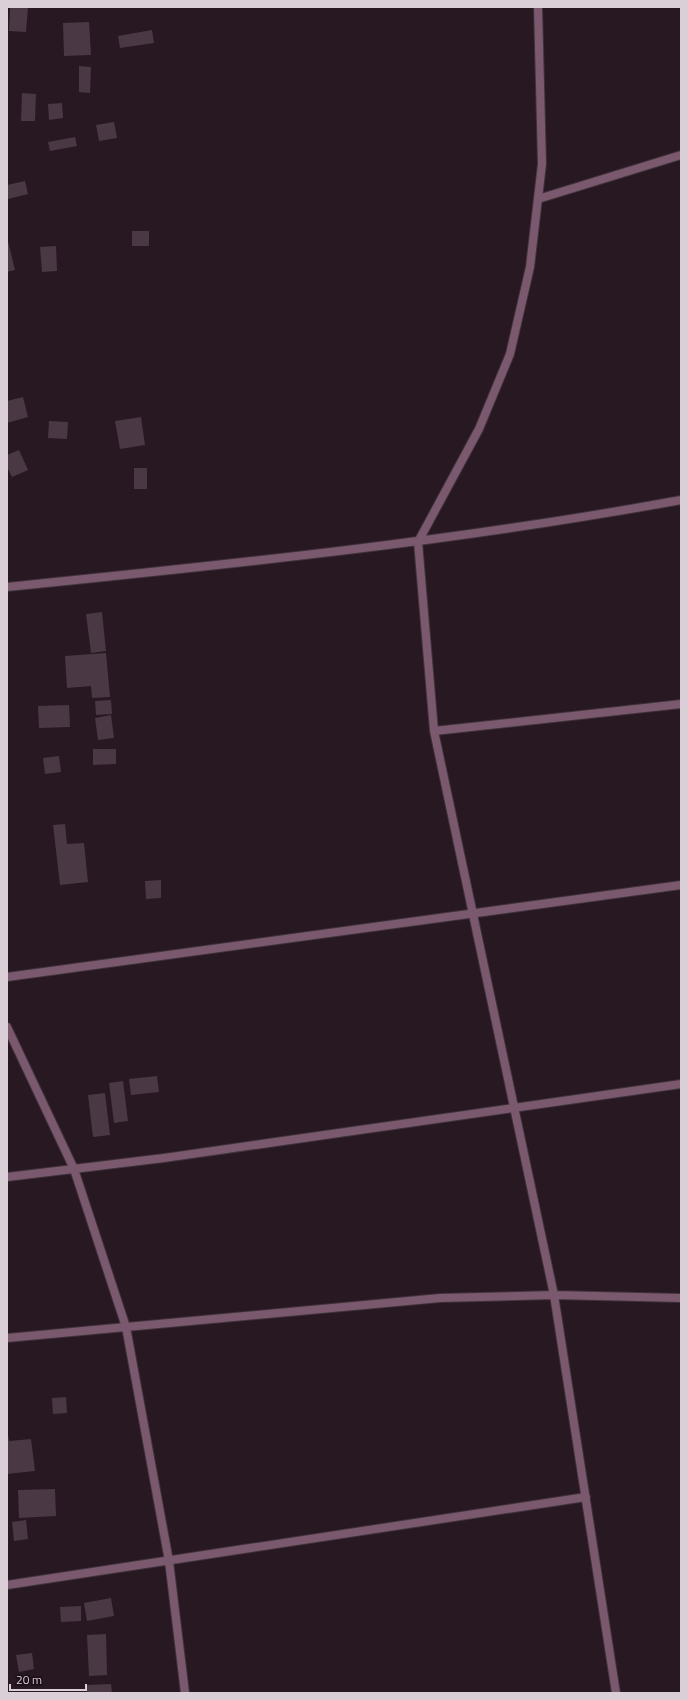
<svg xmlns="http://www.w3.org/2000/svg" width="688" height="1700" viewBox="0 0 688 1700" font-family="'Titillium Web',sans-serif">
<rect width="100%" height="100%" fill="#271821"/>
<!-- building -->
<path fill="#4a3944" d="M10 7H28L26 32 9 31Z
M89 22 91 55 64 56 63 23Z
M152 30 154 43 120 48 118 36Z
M79 66 91 67 90 93 79 92Z
M22 93 36 94 35 121H21Z
M62 103 63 118 49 120 48 104Z
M114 122 117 138 99 141 96 125Z
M75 137 77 146 50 151 48 142Z
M25 181 28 194 8 199 7 185Z
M132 231H149V246H132Z
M7 237 15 270 7 272Z
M56 246 57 271 42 272 40 247Z
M23 397 28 417 7 423V401Z
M141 417 145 445 120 449 115 421Z
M49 421 68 422 67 439 48 438Z
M19 450 28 470 12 477 7 467V455Z
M134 468H147V489H134Z
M102 612 106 651 91 653 86 614Z
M106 653 110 697 92 698 91 686 67 688 65 656Z
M111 700 112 714 96 715 95 701Z
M69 705 70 727 39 728 38 706Z
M111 715 114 738 98 740 95 718Z
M93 749H116V764L93 765Z
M59 756 61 772 45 774 43 758Z
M65 824 67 844 84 843 88 882 60 885 53 825Z
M161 880V898L146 899 145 881Z
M157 1076 159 1092 131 1095 129 1079Z
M123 1081 128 1121 114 1123 109 1083Z
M105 1093 110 1135 93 1137 88 1095Z
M66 1397 67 1413 53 1414 52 1398Z
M7 1428 9 1441 31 1439 35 1471 7 1474Z
M55 1489 56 1516 19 1518 18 1490Z
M26 1520 28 1539 14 1541 12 1522Z
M111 1598 114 1616 87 1621 84 1603Z
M81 1606V1621L61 1622 60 1607Z
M106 1634 107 1675 89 1676 87 1635Z
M32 1653 34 1669 19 1672 16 1655Z
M111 1684 112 1693H87L86 1685Z"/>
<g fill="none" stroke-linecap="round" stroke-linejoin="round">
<!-- street casing -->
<g stroke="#40323a" stroke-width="10">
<path id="street" d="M538 7 542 164 530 267 510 354 479 429 418 542 434 731 554 1295 616 1693
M538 199 681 155
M7 587C233 564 458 541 681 500
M434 731 681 704
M7 977 681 885
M7 1027 74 1169 126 1327 169 1561 185 1693
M7 1177 164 1158 681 1084
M7 1338 440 1298 554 1295 681 1298
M7 1585 586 1497"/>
</g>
<!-- street -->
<use href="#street" stroke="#7a596e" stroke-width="8"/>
</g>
<!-- border -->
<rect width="688" height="1700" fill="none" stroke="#dacfd6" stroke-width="16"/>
<!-- scale -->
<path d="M10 1684v6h76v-6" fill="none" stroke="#dacfd6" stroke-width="2"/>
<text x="16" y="1684" font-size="12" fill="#dacfd6" stroke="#1d0f18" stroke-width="3" paint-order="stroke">20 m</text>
</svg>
